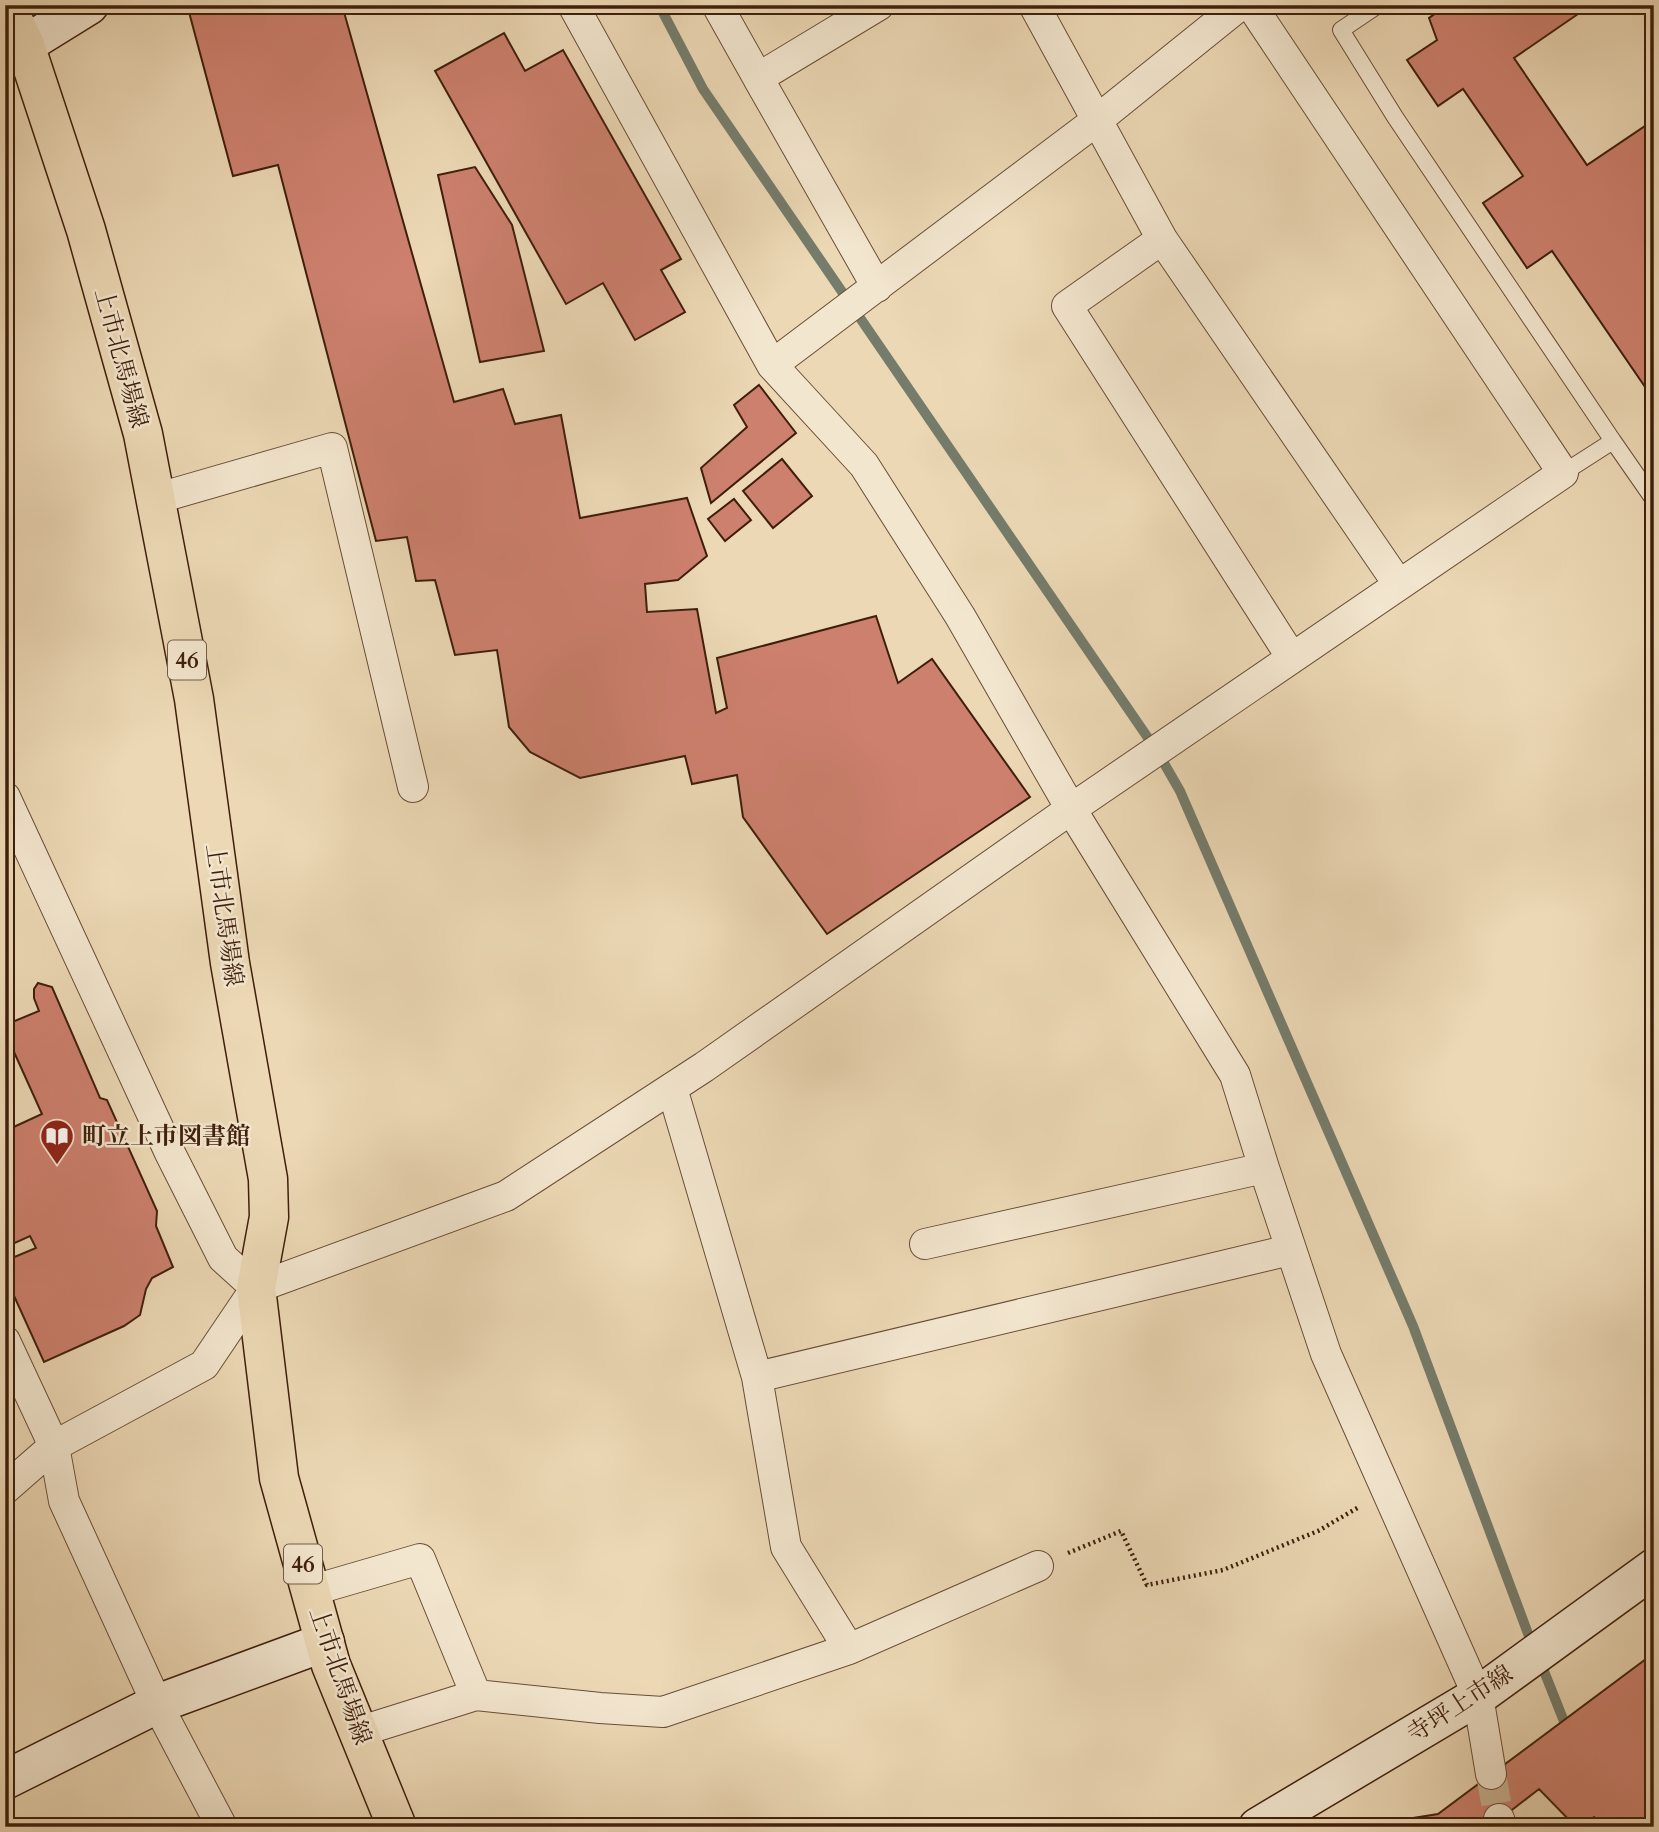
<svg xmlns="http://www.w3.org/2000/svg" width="1659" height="1832" viewBox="0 0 1659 1832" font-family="Cardo,'Noto Serif JP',serif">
<rect width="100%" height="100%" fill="#ecd8b5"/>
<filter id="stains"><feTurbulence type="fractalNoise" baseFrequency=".00286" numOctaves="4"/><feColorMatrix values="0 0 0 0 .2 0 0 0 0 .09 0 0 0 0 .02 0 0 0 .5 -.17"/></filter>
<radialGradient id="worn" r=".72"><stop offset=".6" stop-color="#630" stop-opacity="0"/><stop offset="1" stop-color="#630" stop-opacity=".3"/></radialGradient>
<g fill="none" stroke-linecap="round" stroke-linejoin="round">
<!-- stream -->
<path stroke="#757c6b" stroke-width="10" d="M659 5 703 89 1157 751 1180 791 1413 1326 1533 1647
M1540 1661 1569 1734"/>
</g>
<!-- building -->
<path fill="#cd806e" stroke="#3f1f0c" stroke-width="2" d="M207 5H342L454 402 503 389 515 424 561 415 580 518 687 498 707 556 678 580 645 584 647 612 697 609 716 713 727 708 717 658 876 616 898 683 932 659 1030 797 827 934 743 817 737 775 692 784 685 756 580 778 530 752 509 727 497 650 455 655 435 580 416 581 407 537 376 541 278 165 233 176 189 12Z
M1448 5H1591L1514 58 1587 165 1654 120V400L1552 251 1527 268 1483 203 1523 176 1463 89 1438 106 1407 60 1437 40 1429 18Z
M504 33 525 71 563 50 681 259 661 270 685 312 635 340 603 283 566 304 435 71Z
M475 167 512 225 544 351 480 362 438 175Z
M759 385 796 433 711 503 701 468 747 427 734 405Z
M782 459 812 496 773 528 743 491Z
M734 499 751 520 725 541 708 519Z
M38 983 52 987 100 1098 107 1100 157 1211 156 1226 173 1267 152 1278 146 1289 140 1315 124 1326 44 1362 5 1276V1261L36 1248 30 1236 8 1246 5 1240V1131L42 1114 5 1032V1025L39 1011 34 998V989Z
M1654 1653V1827H1603L1594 1817 1580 1827H1576L1539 1789 1490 1827H1392L1407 1819 1438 1814Z"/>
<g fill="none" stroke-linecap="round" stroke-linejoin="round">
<!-- street-tunnel -->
<path stroke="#c9b393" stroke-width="30" stroke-dasharray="30 15" stroke-linecap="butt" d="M1491 1774 1499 1819"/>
<!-- lane casing -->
<g stroke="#6a4d36" stroke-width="18">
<path id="lane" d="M1378 5 1341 30 1395 117 1613 441
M1563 473 1613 441 1654 500"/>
</g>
<!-- street casing -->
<g stroke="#6a4d36" stroke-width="32">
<path id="street" d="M573 5 772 365 864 465 960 616 1071 809 1235 1075 1264 1168 1326 1354 1478 1696 1491 1774
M717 5 758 78
M1034 5 1162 239
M877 287 758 78 879 5
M772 365 1096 121 1240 5
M155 499 332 448 413 787
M1292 658 1067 306 1162 239 1399 585
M5 797 170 1153 223 1258 256 1288
M672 1088 757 1377 1290 1250
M925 1244 1264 1168
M5 1341 54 1446 64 1501 157 1704 222 1827
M757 1377 786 1547 849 1649 1038 1566
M5 1489 54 1446 204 1365 256 1288 506 1196 704 1067 1071 809 1563 473 1251 5
M310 1591 420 1559 476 1695 358 1732
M476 1695 600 1708 663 1712 849 1649
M1499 1819 1502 1827"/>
</g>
<!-- secondary casing -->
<g stroke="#3f1f0c" stroke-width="41">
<path id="secondary" d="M5 57 89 5
M5 1780 157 1704 325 1642
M1258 1827 1478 1696 1654 1568"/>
</g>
<!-- primary casing -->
<g stroke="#3f1f0c" stroke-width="41">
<path id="primary" d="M6 5 25 45 86 230 143 434 194 699 230 963 268 1179 269 1217 256 1288 279 1478 331 1665 397 1827"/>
</g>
<!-- path -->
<path stroke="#3f1f0c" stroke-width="4.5" stroke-dasharray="2 3.5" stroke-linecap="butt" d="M1068 1553 1121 1531 1147 1585 1223 1570 1318 1531 1359 1507"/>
<!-- lane -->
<use href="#lane" stroke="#f3e6cf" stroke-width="16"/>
<!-- street -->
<use href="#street" stroke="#f3e6cf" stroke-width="30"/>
<!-- secondary -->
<use href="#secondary" stroke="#f3e6cf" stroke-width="38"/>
<!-- primary -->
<use href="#primary" stroke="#ecd8b5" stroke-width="38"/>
</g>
<!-- icons -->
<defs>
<g id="library-pin" transform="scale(1.75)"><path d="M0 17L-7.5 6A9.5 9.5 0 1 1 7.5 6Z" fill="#8f2418" stroke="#f3e6cf"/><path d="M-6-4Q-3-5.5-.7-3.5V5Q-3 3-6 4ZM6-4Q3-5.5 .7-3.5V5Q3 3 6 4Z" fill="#fff"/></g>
</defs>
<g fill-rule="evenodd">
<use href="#library-pin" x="57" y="1136"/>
</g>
<g text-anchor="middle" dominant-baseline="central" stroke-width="5" stroke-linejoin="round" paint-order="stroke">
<!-- shield labels -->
<g fill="#f3e6cf" stroke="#755b46" stroke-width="2">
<rect x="168" y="640.5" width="38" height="39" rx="5"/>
<rect x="284" y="1544.5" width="38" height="39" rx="5"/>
</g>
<g font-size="23" font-weight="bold" fill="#3f1f0c">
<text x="187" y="660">46</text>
<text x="303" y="1564">46</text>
</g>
<!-- street labels -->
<g font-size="24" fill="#3f1f0c" stroke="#f3e6cf">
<text transform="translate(121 358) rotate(75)">上市北馬場線</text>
<text transform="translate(224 915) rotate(82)">上市北馬場線</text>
<text transform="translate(340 1676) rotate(71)">上市北馬場線</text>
<text transform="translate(1460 1704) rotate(-33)">寺坪上市線</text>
</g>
<!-- poi labels -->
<g font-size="24" font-weight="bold" fill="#3f1f0c" stroke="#f3e6cf" text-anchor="start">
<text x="82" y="1136">町立上市図書館</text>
</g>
</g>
<!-- margin -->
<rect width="1659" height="1832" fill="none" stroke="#ecd8b5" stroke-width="28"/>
<rect x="7" y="7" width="1645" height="1818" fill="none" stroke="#3f1f0c" stroke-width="3.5"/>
<rect x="14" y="14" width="1631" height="1804" fill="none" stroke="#3f1f0c" stroke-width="2"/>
<rect width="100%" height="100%" filter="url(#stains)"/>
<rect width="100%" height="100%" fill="url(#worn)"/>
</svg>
